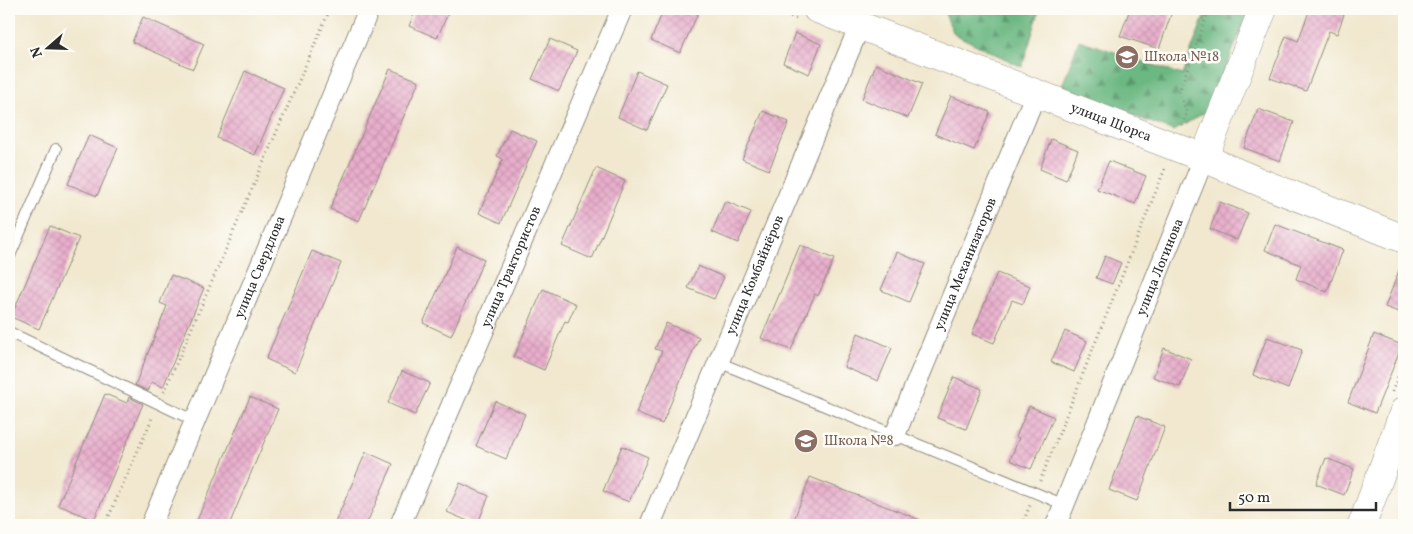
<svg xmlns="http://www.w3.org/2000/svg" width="1413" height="534" viewBox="0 0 1413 534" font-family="Vollkorn,serif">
<defs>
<pattern id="forest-firs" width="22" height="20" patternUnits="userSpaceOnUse" patternTransform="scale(1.25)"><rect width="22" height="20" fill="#6cb882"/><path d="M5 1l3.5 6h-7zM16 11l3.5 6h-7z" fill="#59966b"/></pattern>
<pattern id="building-cross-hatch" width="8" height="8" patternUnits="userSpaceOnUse" patternTransform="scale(1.25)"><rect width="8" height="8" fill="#e8aecc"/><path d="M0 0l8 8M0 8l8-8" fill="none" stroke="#c796af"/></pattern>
</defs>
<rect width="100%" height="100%" fill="#fdfcf7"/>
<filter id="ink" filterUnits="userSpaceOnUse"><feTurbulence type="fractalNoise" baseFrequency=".02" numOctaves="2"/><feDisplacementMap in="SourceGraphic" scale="10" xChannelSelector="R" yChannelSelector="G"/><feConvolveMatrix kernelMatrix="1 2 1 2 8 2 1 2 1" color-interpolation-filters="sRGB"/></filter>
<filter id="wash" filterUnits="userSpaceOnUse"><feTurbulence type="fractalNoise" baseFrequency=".0096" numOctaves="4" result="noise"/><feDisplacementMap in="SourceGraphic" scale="20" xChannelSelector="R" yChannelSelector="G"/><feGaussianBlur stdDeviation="1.12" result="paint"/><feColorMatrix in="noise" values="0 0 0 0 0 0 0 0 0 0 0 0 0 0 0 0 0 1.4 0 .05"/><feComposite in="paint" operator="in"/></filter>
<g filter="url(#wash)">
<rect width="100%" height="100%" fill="#f1e8cf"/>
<!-- forest -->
<path fill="url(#forest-firs)" stroke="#4c7256" d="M943 9H1040L1022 67 954 34Z
M1207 9H1249L1210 109 1174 131 1061 89 1079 40 1182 75Z"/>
<g id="blocks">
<!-- building -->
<path fill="url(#building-cross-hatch)" d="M416 9H450L437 38 409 26Z
M664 9H700L680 53 651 40Z
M1130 9H1173L1159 49 1120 36Z
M1310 9H1346L1337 34 1329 31 1306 91 1270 78 1286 36 1298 41Z
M143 17 204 44 193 69 132 42Z
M795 33 821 44 809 74 783 63Z
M550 39 577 51 559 91 532 79Z
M876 64 922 84 908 118 862 99Z
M390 69 419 81 359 221 330 209Z
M245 71 284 88 255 155 217 138Z
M637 71 667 84 647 130 618 117Z
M951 96 990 112 974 150 935 134Z
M1258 109 1294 122 1280 161 1244 148Z
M763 111 789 122 769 170 742 159Z
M510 129 537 141 501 223 479 213 503 159 497 156Z
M89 135 118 148 97 196 68 184Z
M1051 139 1078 150 1066 180 1040 169Z
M1109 161 1146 176 1135 204 1097 189Z
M596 168 625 181 592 259 562 246Z
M725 201 751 212 738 243 712 232Z
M1220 202 1248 213 1237 240 1210 229Z
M1275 224 1343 250 1327 292 1296 279 1301 265 1265 250Z
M50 226 79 238 39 329 11 317Z
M800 245 834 259 818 296 815 294 791 350 761 338Z
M457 247 484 259 451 336 423 323Z
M312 251 341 263 295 372 266 359Z
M897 252 925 264 909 302 881 290Z
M1105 256 1121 263 1112 284 1096 278Z
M1403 260H1404V314L1385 307Z
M698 266 724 277 714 299 688 288Z
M997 273 1030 286 1023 304 1012 300 994 343 972 334Z
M171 275 204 288 163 387 152 382 148 391 135 385 167 306 160 303Z
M543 289 576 304 568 322 565 321 544 370 514 357Z
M666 323 699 337 662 424 636 413 662 351 655 349Z
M1065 331 1087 341 1074 372 1051 362Z
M858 333 892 348 878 381 844 367Z
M1374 334 1402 345 1375 413 1348 402Z
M1267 337 1302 350 1288 389 1253 375Z
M1164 348 1191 359 1180 387 1153 377Z
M402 371 430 383 415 415 388 403Z
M954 377 982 389 966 429 937 418Z
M105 394 127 403 129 397 143 404 94 520 58 505Z
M250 397 278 409 229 525H195Z
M495 401 525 414 506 459 476 446Z
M1029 406 1054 417 1031 469 1010 460 1019 438 1016 437Z
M1137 416 1165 427 1137 501 1109 490Z
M622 446 648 457 629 502 603 491Z
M366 452 393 464 366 525H334Z
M1326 458 1354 469 1344 495 1316 484Z
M810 477 931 524V525H792Z
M460 483 489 496 477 525 447 512Z"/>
</g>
</g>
<g filter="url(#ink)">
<use href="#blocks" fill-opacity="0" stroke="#8e8a7d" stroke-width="1"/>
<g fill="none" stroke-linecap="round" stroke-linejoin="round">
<!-- lane casing -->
<g stroke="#8e8a7d" stroke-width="12">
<path id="lane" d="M9 258 56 149
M9 332 195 421
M718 362 1065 505"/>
</g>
<!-- street casing -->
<g stroke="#8e8a7d" stroke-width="22">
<g id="street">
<path id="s1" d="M895 435 1036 93"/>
<path id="s2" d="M151 525 369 9"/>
<path id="s3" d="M400 525 622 9"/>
<path id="s4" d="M650 525 860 25"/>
<path id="s5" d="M1056 525 1204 158"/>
</g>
</g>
<!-- secondary casing -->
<g stroke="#8e8a7d" stroke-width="29">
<g id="secondary">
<path id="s6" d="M817 9 1204 158 1262 183 1404 239"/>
<path d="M1204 158 1263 9"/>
<path d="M1362 525 1404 411"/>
</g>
</g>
<!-- path -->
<path stroke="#8e8a7d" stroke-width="3" stroke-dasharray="1 4" stroke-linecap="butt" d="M772 9 797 19
M1182 125 1187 113 1179 92 1209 9
M164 392 330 9
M1392 392 1404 361
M1040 481 1166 166
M105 525 153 416
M1022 525 1030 505"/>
<!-- lane -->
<use href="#lane" stroke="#fff" stroke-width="10"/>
<!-- street -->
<use href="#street" stroke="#fff" stroke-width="20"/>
<!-- secondary -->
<use href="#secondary" stroke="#fff" stroke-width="28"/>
</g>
</g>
<!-- icons -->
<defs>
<g id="school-disc" transform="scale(1.25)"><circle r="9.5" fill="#8d6e63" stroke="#fdfcf7"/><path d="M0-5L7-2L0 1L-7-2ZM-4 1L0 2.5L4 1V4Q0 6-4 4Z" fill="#fff"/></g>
</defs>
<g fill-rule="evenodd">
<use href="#school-disc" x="1127" y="57"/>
<use href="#school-disc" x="806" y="441"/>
</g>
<g text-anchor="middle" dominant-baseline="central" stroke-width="5" stroke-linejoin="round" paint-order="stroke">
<!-- education labels -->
<g font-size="14" fill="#785e54" stroke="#fdfcf7" text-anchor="start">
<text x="1144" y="57">Школа №18</text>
<text x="824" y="441">Школа №8</text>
</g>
<!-- street labels -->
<g font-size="14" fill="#2b2b2b" stroke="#fdfcf7">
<text stroke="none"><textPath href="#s6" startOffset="315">улица Щорса</textPath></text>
<text stroke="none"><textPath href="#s1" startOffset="185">улица Механизаторов</textPath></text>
<text stroke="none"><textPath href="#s2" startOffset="280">улица Свердлова</textPath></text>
<text stroke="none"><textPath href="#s3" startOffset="281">улица Трактористов</textPath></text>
<text stroke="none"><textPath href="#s5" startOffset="278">улица Логинова</textPath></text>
<text stroke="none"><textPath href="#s4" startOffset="271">улица Комбайнёров</textPath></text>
</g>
</g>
<!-- margin -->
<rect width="1413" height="534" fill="none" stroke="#fdfcf7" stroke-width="30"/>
<!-- north arrow -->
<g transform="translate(48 48) rotate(250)" stroke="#fdfcf7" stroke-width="4" paint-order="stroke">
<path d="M0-4L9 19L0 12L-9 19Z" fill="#2b2b2b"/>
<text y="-8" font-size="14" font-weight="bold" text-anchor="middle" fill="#2b2b2b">N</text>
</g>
<!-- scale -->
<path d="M1230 502v8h146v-8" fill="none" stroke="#2b2b2b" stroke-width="2.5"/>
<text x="1238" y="502" font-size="15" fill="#2b2b2b" stroke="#fdfcf7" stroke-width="4" paint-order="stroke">50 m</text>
</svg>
